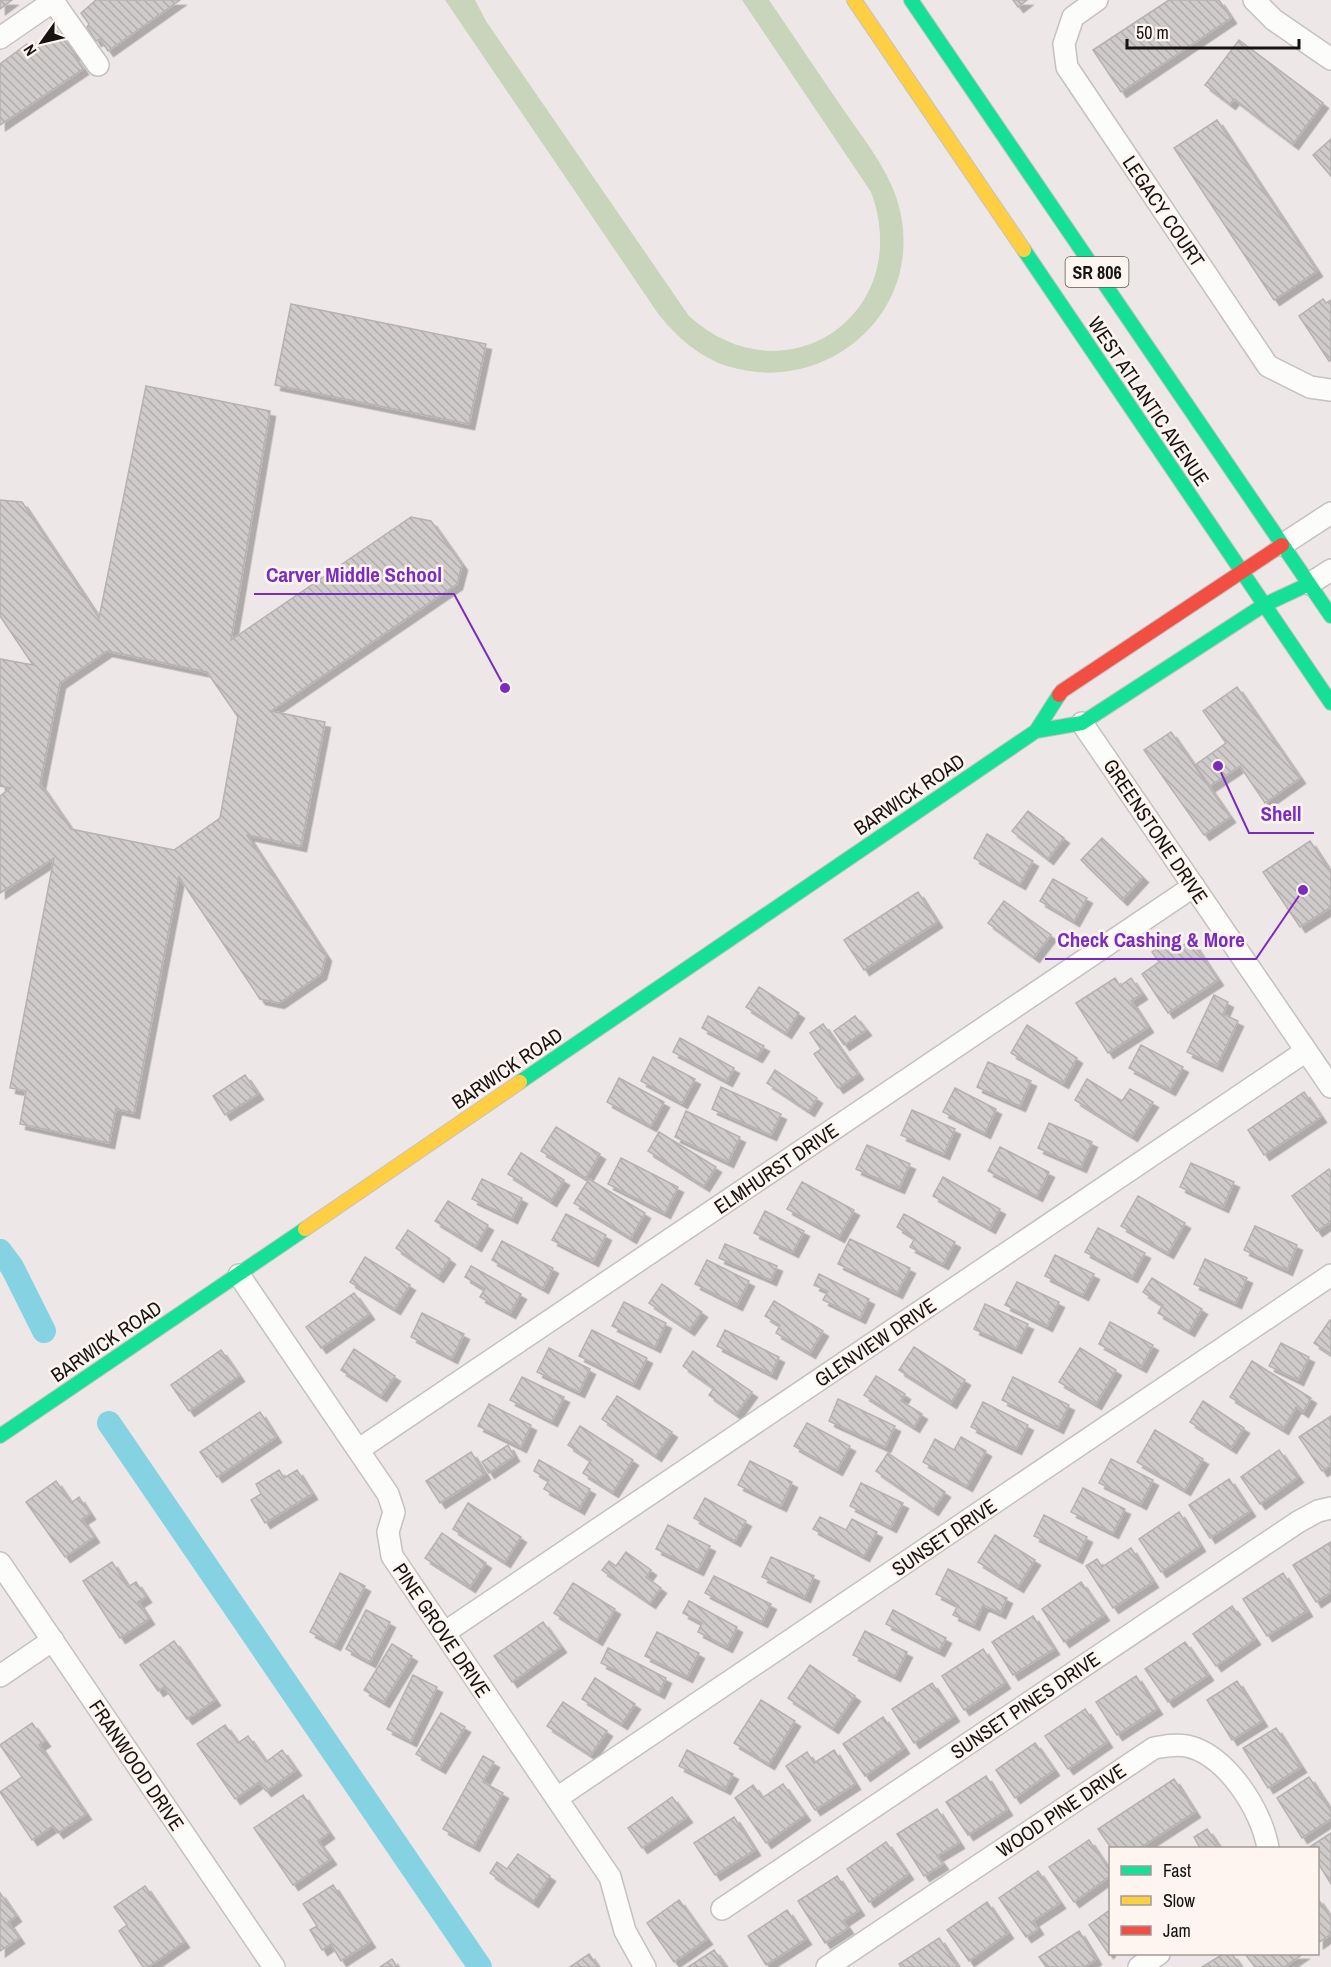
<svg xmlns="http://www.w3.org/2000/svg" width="1331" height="1967" viewBox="0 0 1331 1967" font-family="'Archivo Narrow',sans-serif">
<defs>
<pattern id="building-back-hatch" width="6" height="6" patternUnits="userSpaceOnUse" patternTransform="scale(1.5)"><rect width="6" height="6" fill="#cfcbca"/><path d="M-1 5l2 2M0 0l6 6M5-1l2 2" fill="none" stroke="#b1adac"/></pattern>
<filter id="shadow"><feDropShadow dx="5.5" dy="5.5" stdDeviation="0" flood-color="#0004"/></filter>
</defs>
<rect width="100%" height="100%" fill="#ede8e7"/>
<!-- pitch -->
<path fill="#c9d5ba" d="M445 0H475L486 21 689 316C785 403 916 314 871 192L742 0H769C794 36 818 73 843 109 867 144 896 178 902 221 917 320 821 396 727 366 699 357 677 337 659 315Z"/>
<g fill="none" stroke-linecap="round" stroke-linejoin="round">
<!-- canal -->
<path stroke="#85d2e3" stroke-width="24" d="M0 1251 12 1267 44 1331
M109 1423 480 1967"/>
</g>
<!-- building -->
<path fill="url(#building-back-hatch)" stroke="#b5b2b1" stroke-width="1.5" fill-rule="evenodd" filter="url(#shadow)" d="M0 0H12L0 9Z
M96 0H180L108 51 100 39 96 41 87 27 89 24 81 13Z
M1013 0H1027L1018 7Z
M1169 0H1219L1231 18 1121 92 1093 50Z
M56 30 75 54 73 55 83 69 0 125V64L27 44 30 48Z
M1239 40 1323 103 1293 144 1234 99 1230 104 1205 85Z
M1217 120 1317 271 1274 300 1174 148Z
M1331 139V176L1313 155Z
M1323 299 1326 303 1331 300V360L1329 361 1299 316Z
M291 304 486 344 469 424 275 385Z
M146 386 270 411 231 640 411 517 431 521 462 565 457 584 271 711 325 722 301 846 247 835 326 956 321 974 279 1003 260 999 179 877 134 1113 116 1109 109 1143 20 1124 26 1091 10 1088 54 858 0 893V796L11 788 0 786V659L33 665 0 616V500L22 502 99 618ZM107 651 207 672 238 717 220 818 174 850 71 829 40 784 60 683Z
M1237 687 1300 778 1265 803 1240 766 1210 786 1195 765 1226 743 1203 711Z
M1171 732 1230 817 1204 835 1144 750Z
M1028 811 1064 838 1048 859 1012 831Z
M987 834 1033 861 1020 884 974 858Z
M1102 838 1143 877 1122 900 1081 860Z
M1310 841 1331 873V907L1300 927 1263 872Z
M1053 879 1087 898 1074 921 1040 901Z
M918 892 937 922 864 970 844 940Z
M1004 901 1051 935 1034 957 988 923Z
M1170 940 1176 950 1191 940 1218 980 1168 1013 1142 974 1159 962 1152 952Z
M1115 978 1120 986 1131 978 1142 994 1131 1001 1148 1027 1108 1053 1076 1003Z
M759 987 799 1013 786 1033 746 1007Z
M1214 995 1228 1002 1223 1014 1238 1021 1217 1066 1187 1052Z
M708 1016 764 1046 757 1057 702 1028Z
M855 1016 866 1030 844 1045 834 1031Z
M823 1024 858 1074 838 1088 814 1054 821 1049 810 1033Z
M1027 1025 1077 1058 1063 1083 1011 1053Z
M680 1038 734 1068 727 1081 673 1052Z
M1141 1045 1183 1067 1170 1090 1129 1068Z
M653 1057 695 1079 682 1103 641 1081Z
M988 1062 1031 1081 1020 1106 977 1087Z
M775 1070 817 1098 809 1111 767 1083Z
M245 1075 258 1094 225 1115 213 1096Z
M619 1078 664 1102 651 1126 607 1102Z
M1087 1079 1122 1101 1130 1089 1153 1102 1132 1136 1075 1100Z
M721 1087 781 1114 771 1135 712 1109Z
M955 1088 996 1109 985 1133 943 1112Z
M1304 1092 1321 1117 1264 1155 1248 1130Z
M912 1110 955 1129 944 1154 901 1135Z
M686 1111 740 1137 728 1162 675 1137Z
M1049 1123 1092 1142 1081 1167 1038 1148Z
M556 1127 600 1154 586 1178 541 1151Z
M659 1132 716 1167 704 1186 648 1151Z
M867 1145 910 1164 899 1188 856 1169Z
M1000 1147 1049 1172 1037 1196 988 1171Z
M521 1153 564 1180 551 1201 508 1174Z
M621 1158 678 1187 665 1213 608 1184Z
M1191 1163 1234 1182 1223 1207 1180 1187Z
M1329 1169 1331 1172V1221L1317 1231 1292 1196Z
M943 1177 1000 1209 990 1228 933 1196Z
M482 1179 522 1198 512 1218 472 1199Z
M589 1179 645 1213 631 1238 574 1203Z
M802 1182 854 1210 839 1237 787 1209Z
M1138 1196 1185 1223 1168 1253 1121 1226Z
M448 1201 488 1225 476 1246 435 1221Z
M765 1211 804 1231 793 1252 754 1233Z
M566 1214 606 1235 593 1261 552 1240Z
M904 1214 955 1242 943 1264 910 1247 915 1238 897 1227Z
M1255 1226 1297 1245 1287 1270 1244 1250Z
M1098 1228 1145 1253 1132 1277 1085 1252Z
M408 1230 450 1259 438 1277 396 1248Z
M850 1239 910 1268 897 1293 838 1264Z
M502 1241 553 1268 543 1288 492 1260Z
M725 1244 777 1266 771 1280 719 1258Z
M1055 1255 1094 1274 1083 1295 1045 1276Z
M365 1257 410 1285 395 1309 350 1282Z
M1205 1259 1247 1278 1236 1303 1194 1284Z
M707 1260 749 1281 737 1305 695 1284Z
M471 1266 521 1294 510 1313 480 1297 485 1289 465 1277Z
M819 1274 869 1299 860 1318 823 1300 828 1291 814 1285Z
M1152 1278 1202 1309 1189 1331 1158 1313 1163 1305 1143 1292Z
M1017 1282 1059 1302 1047 1326 1005 1305Z
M662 1284 702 1312 689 1330 649 1303Z
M354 1293 369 1314 321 1348 306 1327Z
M774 1301 823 1331 810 1353 776 1333 780 1325 765 1316Z
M624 1302 666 1323 655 1347 612 1326Z
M985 1304 1028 1324 1016 1348 974 1329Z
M422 1313 464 1334 452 1358 411 1337Z
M1330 1320 1331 1321V1354L1314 1343Z
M1110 1322 1153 1345 1141 1367 1099 1344Z
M592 1330 647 1358 634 1384 579 1356Z
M725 1330 779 1357 771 1374 717 1346Z
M1281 1343 1309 1357 1298 1380 1269 1366Z
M914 1347 965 1380 951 1403 899 1370Z
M549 1348 590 1369 579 1392 537 1372Z
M1080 1348 1116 1370 1096 1404 1059 1382Z
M354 1349 395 1376 381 1396 341 1370Z
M221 1350 239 1376 189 1411 171 1385Z
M693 1351 752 1392 736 1414 709 1395 714 1388 683 1366Z
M1252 1361 1311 1398 1303 1412 1296 1407 1283 1429 1230 1397Z
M876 1376 905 1394 901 1401 922 1414 914 1427 864 1395Z
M522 1377 564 1397 552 1421 510 1400Z
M1013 1377 1069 1405 1058 1428 1002 1400Z
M617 1396 672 1432 656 1456 602 1419Z
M838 1399 895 1426 885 1447 829 1421Z
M1203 1401 1244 1428 1231 1448 1190 1422Z
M983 1402 1028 1425 1016 1449 971 1427Z
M489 1404 531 1425 521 1447 478 1426Z
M260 1412 276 1437 217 1477 200 1452Z
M1331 1416V1465L1322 1471 1299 1437Z
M807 1423 850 1446 837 1470 794 1446Z
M580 1426 633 1460 613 1492 583 1473 591 1460 568 1445Z
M1155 1430 1203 1459 1185 1490 1137 1462Z
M961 1437 986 1451 967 1486 923 1462 935 1439 954 1450Z
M508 1445 514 1456 489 1473 482 1462Z
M1279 1450 1298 1477 1260 1504 1241 1477Z
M471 1452 485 1474 440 1503 426 1481Z
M888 1453 945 1492 933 1510 876 1471Z
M1111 1459 1153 1480 1141 1504 1099 1483Z
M539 1460 590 1489 579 1509 544 1489 549 1480 534 1471Z
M750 1461 792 1482 781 1506 738 1485Z
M279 1470 284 1478 297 1470 312 1494 265 1523 251 1500 261 1494 256 1484Z
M1229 1479 1250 1511 1210 1538 1189 1505Z
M56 1481 71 1503 79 1497 90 1514 82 1519 94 1537 65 1557 26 1502Z
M861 1483 903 1503 891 1527 850 1506Z
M1083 1488 1125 1509 1113 1533 1071 1512Z
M705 1498 746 1521 735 1541 694 1518Z
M468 1503 521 1537 505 1562 453 1529Z
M1179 1512 1200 1546 1161 1572 1139 1539Z
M1044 1515 1087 1537 1077 1558 1034 1536Z
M820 1517 846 1530 852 1519 877 1532 864 1556 813 1529Z
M668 1525 710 1546 698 1570 656 1549Z
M442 1533 486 1563 470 1587 425 1558Z
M995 1535 1035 1560 1018 1587 978 1562Z
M1331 1542V1592L1316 1602 1293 1565Z
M1131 1548 1153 1582 1113 1608 1086 1566 1097 1559 1102 1567Z
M626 1552 651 1570 646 1577 661 1588 650 1603 602 1570 609 1561 616 1566Z
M771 1557 814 1576 805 1597 762 1577Z
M112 1562 128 1587 136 1582 146 1597 138 1602 149 1619 120 1638 83 1581Z
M948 1569 1007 1598 1000 1613 983 1605 974 1625 953 1615 958 1605 936 1594Z
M340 1573 365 1586 335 1645 310 1632Z
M1283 1573 1307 1611 1267 1636 1243 1599Z
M714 1576 771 1604 762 1622 705 1593Z
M1081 1582 1104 1615 1064 1642 1042 1609Z
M573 1583 615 1609 597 1640 554 1613Z
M689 1601 737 1627 727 1647 698 1632 702 1623 683 1613Z
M1232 1606 1255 1639 1216 1666 1193 1634Z
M366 1610 390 1622 370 1662 346 1649Z
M893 1610 946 1638 939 1651 886 1624Z
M1033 1616 1054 1649 1013 1675 992 1642Z
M543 1622 561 1647 512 1682 494 1656Z
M865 1631 907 1652 895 1676 853 1655Z
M657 1632 699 1653 687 1677 645 1656Z
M174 1641 215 1700 187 1719 164 1687 158 1691 140 1665Z
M1185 1642 1208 1675 1168 1702 1145 1669Z
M392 1644 412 1656 384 1702 364 1690Z
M608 1648 666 1678 659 1693 601 1663Z
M983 1649 1005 1683 964 1710 942 1676Z
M810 1665 855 1696 833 1728 788 1698Z
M413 1675 437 1687 411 1741 387 1729Z
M1136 1676 1157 1709 1117 1735 1096 1702Z
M595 1678 635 1704 622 1724 582 1699Z
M1237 1681 1262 1721 1232 1740 1207 1700Z
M932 1683 954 1716 914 1743 892 1709Z
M761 1700 795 1721 769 1764 734 1743Z
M563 1702 607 1731 591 1755 547 1726Z
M1085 1709 1107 1742 1068 1769 1045 1736Z
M441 1713 465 1727 440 1768 416 1754Z
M883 1717 904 1748 865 1776 843 1744Z
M32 1723 45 1741 39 1745 86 1814 58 1833 53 1826 32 1840 0 1792 22 1777 0 1745Z
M225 1725 238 1743 248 1736 266 1762 282 1750 296 1770 266 1791 259 1782 235 1799 197 1744Z
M1276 1728 1301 1767 1268 1788 1243 1748Z
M1035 1743 1054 1770 1015 1798 996 1770Z
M687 1750 733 1774 725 1789 679 1766Z
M834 1750 855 1784 815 1810 786 1766 807 1752 814 1763Z
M483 1756 494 1762 483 1782 503 1793 474 1846 443 1829Z
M986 1776 1007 1810 968 1835 946 1802Z
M1309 1777 1331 1811V1819L1302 1838 1277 1798Z
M1174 1779 1195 1812 1140 1848H1111L1098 1829Z
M783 1784 805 1815 766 1843 735 1798 753 1785 762 1798Z
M303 1795 329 1833 318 1841 331 1859 293 1885 254 1828Z
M672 1797 687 1817 642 1848 628 1828Z
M937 1809 959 1843 937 1856 943 1864 924 1876 897 1834Z
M734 1817 755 1850 715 1875 694 1843Z
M1207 1829 1220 1848H1200L1194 1837Z
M1331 1833V1884L1318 1863V1848H1308Z
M1089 1840 1110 1871V1876L1074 1902 1049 1867Z
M886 1842 908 1874 869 1902 847 1869Z
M518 1854 550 1876 533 1902 490 1873 497 1862 507 1869Z
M1038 1871 1060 1903 1033 1921 1038 1929 1026 1937 999 1898Z
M837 1876 859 1910 843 1921 848 1928 825 1943 798 1901Z
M333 1885 370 1942 341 1961 331 1944 322 1950 310 1930 317 1926 303 1904Z
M145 1886 184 1942 148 1967H143L119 1931 127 1925 114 1907Z
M0 1893 16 1916 8 1922 19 1938 0 1951Z
M1318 1899 1331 1918V1934L1318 1943Z
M679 1900 707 1939 674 1962 647 1923Z
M987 1902 1008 1933 969 1961 947 1930Z
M787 1910 806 1939 766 1965 748 1936Z
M1110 1910V1951L1108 1953 1089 1925Z
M1079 1931 1096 1959 1084 1967H1046L1039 1957Z
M939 1938 958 1967H901L899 1964Z
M714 1950 726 1967H688Z
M589 1954 598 1967H570Z
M1223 1954H1232L1241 1967H1202Z
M1245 1954H1303L1284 1967H1255Z
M392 1959 397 1967H380Z"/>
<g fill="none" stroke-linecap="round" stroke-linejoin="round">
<!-- street casing -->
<g stroke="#c4c1c0" stroke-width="24">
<path id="street" d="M1097 0 1073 17 1064 44 1067 67 1268 366 1310 387 1331 390
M1254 0 1274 20 1331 59
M53 1 98 65
M0 38 55 0
M1282 545 1331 513
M1309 584 1331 570
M1082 723 1331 1087
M239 1275 388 1494 394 1512 388 1532 392 1556 610 1877 625 1931 645 1967
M358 1450 1194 886
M0 1563 274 1967
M444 1633 1306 1051
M0 1676 53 1640
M557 1798 1331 1275
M722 1909 1298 1522 1318 1511 1331 1508
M827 1967 1154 1748C1165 1746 1176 1744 1187 1746 1227 1755 1262 1811 1268 1848
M1139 1967 1159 1954"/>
</g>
<!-- fast casing -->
<g stroke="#c4c1c0" stroke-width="16">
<path id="fast" d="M911 0 1331 616
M1024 250 1331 703
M1036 731 1082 723 1264 605 1309 584
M520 1082 1036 731 1059 695
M0 1436 305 1229"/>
</g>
<!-- slow casing -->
<g stroke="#c4c1c0" stroke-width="16">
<path id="slow" d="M854 0 1024 250
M305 1229 520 1082"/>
</g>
<!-- jam casing -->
<g stroke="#c4c1c0" stroke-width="16">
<path id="jam" d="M1059 695 1062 691 1282 545"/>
</g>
<!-- street -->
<use href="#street" stroke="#fcfcfb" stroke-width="21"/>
<!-- fast -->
<use href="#fast" stroke="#16e098" stroke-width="14"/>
<!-- slow -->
<use href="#slow" stroke="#ffcf43" stroke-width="14"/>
<!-- jam -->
<use href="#jam" stroke="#f24e42" stroke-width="14"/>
</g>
<g text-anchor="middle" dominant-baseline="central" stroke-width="5" stroke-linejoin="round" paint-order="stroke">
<!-- shield labels -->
<rect fill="#fef5f1" stroke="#5c5755" stroke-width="1.5" x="1065.5" y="257" width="63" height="30" rx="4.5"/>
<g font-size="18" font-weight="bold" fill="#161312">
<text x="1097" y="272">SR 806</text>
</g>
<!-- street labels -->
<g font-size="20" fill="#161312" stroke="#fef5f1">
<text transform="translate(1164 211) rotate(56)">LEGACY COURT</text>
<text transform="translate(1149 401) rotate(56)">WEST ATLANTIC AVENUE</text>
<text transform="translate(909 794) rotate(-34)">BARWICK ROAD</text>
<text transform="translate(1156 831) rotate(56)">GREENSTONE DRIVE</text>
<text transform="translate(507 1068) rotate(-34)">BARWICK ROAD</text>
<text transform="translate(776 1168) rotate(-34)">ELMHURST DRIVE</text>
<text transform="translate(106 1341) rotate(-34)">BARWICK ROAD</text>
<text transform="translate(875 1342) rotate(-34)">GLENVIEW DRIVE</text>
<text transform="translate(944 1537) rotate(-34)">SUNSET DRIVE</text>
<text transform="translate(442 1630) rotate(56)">PINE GROVE DRIVE</text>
<text transform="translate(1025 1705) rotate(-34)">SUNSET PINES DRIVE</text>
<text transform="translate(137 1765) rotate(56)">FRANWOOD DRIVE</text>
<text transform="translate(1061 1810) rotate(-34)">WOOD PINE DRIVE</text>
</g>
</g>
<!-- callouts -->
<path fill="none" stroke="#7b2cbf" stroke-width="2" d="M505 688L454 594H254M1218 766L1249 833H1314M1303 890L1256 959H1045"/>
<g fill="#7b2cbf" stroke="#fef5f1" stroke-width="2">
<circle cx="505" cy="688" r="6"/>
<circle cx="1218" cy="766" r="6"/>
<circle cx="1303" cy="890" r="6"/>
</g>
<g font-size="21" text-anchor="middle" font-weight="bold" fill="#7b2cbf" stroke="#fef5f1" stroke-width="5" stroke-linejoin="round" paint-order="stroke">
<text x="354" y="582">Carver Middle School</text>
<text x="1281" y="821">Shell</text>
<text x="1151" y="947">Check Cashing &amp; More</text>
</g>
<!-- legend -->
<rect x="1109" y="1847" width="210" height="108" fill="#fef5f1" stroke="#a19b98" stroke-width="1.5"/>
<rect x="1121" y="1866" width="30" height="9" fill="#16e098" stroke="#a19b98" stroke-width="1.5"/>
<text x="1163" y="1877" font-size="18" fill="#161312">Fast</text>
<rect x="1121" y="1896" width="30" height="9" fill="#ffcf43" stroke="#a19b98" stroke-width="1.5"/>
<text x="1163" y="1907" font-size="18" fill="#161312">Slow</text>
<rect x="1121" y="1926" width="30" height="9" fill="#f24e42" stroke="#a19b98" stroke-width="1.5"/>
<text x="1163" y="1937" font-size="18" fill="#161312">Jam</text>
<!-- north arrow -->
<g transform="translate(42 42) rotate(236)" stroke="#fef5f1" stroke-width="4.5" paint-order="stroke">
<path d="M0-4.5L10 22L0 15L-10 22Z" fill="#161312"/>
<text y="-9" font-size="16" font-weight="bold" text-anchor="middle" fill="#161312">N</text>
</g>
<!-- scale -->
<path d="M1127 39v9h172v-9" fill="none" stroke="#161312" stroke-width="3"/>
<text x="1136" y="39" font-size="18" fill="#161312" stroke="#fef5f1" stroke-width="4.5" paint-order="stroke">50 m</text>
</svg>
